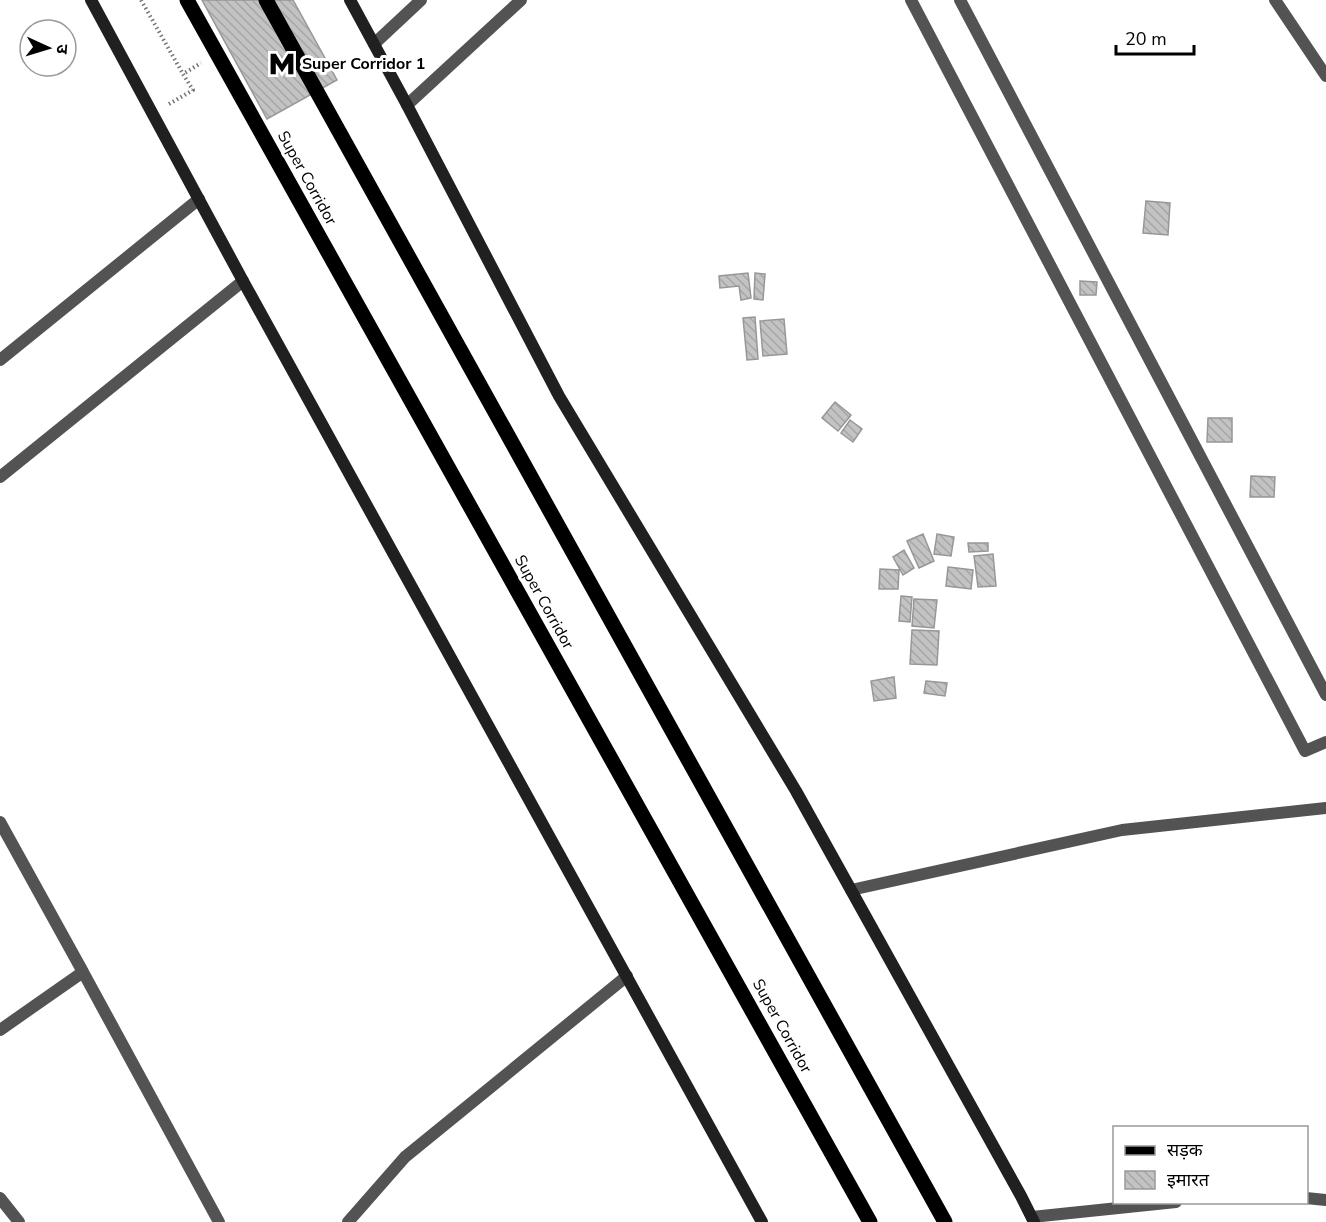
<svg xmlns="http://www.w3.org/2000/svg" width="1326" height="1222" viewBox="0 0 1326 1222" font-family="'Nunito Sans','Noto Sans Devanagari',sans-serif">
<defs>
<pattern id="building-back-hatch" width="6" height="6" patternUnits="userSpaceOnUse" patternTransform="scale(1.5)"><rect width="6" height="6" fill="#c3c3c3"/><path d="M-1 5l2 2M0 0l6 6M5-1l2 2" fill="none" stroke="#a6a6a6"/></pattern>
</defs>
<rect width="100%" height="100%" fill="#fff"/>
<!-- building -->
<path fill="url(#building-back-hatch)" stroke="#979797" stroke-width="1.5" d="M202 0H293L337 80 267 119Z
M1146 201 1170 203 1168 235 1143 233Z
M748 273 751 298 741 300 739 286 720 288 719 276Z
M755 273 765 274 763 300 754 299Z
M1080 281 1097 282 1096 295H1080Z
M755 317 758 359 747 360 743 318Z
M784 319 787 354 763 356 760 321Z
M835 402 851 415 838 431 822 418Z
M1208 418H1232V442H1207Z
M850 420 862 429 853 442 841 433Z
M1251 476 1275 477 1274 497H1250Z
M923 534 934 561 919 568 907 541Z
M937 534 954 537 951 556 934 554Z
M968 543H988V551L969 552Z
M904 550 914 568 903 575 893 557Z
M993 554 996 586 978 587 974 556Z
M948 567 973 570 971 589 946 586Z
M880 569 899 570 898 589H879Z
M901 596 912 597 910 622 899 621Z
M914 599 937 600 934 628 912 626Z
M912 630 939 631 937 665 910 664Z
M894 677 896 698 874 701 871 681Z
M926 681 947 683 945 696 924 693Z"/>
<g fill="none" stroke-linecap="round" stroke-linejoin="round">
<!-- path -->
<path stroke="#757575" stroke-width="4" stroke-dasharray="1.5 3" stroke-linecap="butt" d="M141 0 183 74
M169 104 193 90 183 74 201 63"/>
<!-- street -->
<path stroke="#535353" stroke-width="12" d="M911 0 1305 751 1326 742
M960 0 1326 695
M1275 0 1326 76
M374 44 421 0
M407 105 521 0
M0 360 199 199
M0 477 243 281
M0 822 83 972 0 1030
M851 890 1122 830 1326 808
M83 972 219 1222
M0 1198 19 1222
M1306 1198 1326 1200
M1032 1217 1176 1202
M348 1222 405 1157 627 976"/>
<!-- secondary -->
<path stroke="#202020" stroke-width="12" d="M91 0 243 281 762 1222
M350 0 407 105 559 396 796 791 1021 1196 1034 1222"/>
<!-- primary -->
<path stroke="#000" stroke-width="15" d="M187 0 870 1222
M266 0 945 1222"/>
</g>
<!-- icons -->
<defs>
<g id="metro-bare" transform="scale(2.07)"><path d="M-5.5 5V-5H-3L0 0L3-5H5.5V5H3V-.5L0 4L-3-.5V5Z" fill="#000" stroke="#fff" stroke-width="2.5" paint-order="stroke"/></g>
</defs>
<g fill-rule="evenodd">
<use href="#metro-bare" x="282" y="64"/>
</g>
<g text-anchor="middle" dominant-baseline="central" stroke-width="6" stroke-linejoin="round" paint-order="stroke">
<!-- poi labels -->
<g font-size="16" font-weight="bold" fill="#000" stroke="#fff" text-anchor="start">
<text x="302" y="64">Super Corridor 1</text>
</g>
<!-- street labels -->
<g font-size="16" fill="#000" stroke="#fff">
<text transform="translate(307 178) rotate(61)">Super Corridor</text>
<text transform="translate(544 602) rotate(61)">Super Corridor</text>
<text transform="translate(782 1026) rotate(61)">Super Corridor</text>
</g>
</g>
<!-- legend -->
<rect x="1113" y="1126" width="195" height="78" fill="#ffffff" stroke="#999999" stroke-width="1.5"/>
<rect x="1125" y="1146" width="30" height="9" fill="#000000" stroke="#999999" stroke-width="1.5"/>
<text x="1167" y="1156" font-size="18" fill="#000000">सड़क</text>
<rect x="1125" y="1171" width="30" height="18" fill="url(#building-back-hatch)" stroke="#999999" stroke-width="1.5"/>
<text x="1167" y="1186" font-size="18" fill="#000000">इमारत</text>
<!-- north arrow -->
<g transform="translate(48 48) rotate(94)"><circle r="28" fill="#ffffff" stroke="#999999" stroke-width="1.5"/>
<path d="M0-4.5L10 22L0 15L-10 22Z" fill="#000000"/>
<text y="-9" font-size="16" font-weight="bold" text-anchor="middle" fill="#000000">उ</text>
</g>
<!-- scale -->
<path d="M1116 45v9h78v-9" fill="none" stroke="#000000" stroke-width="3"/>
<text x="1125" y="45" font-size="18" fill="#000000" stroke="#ffffff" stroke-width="4.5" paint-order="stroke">20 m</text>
</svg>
